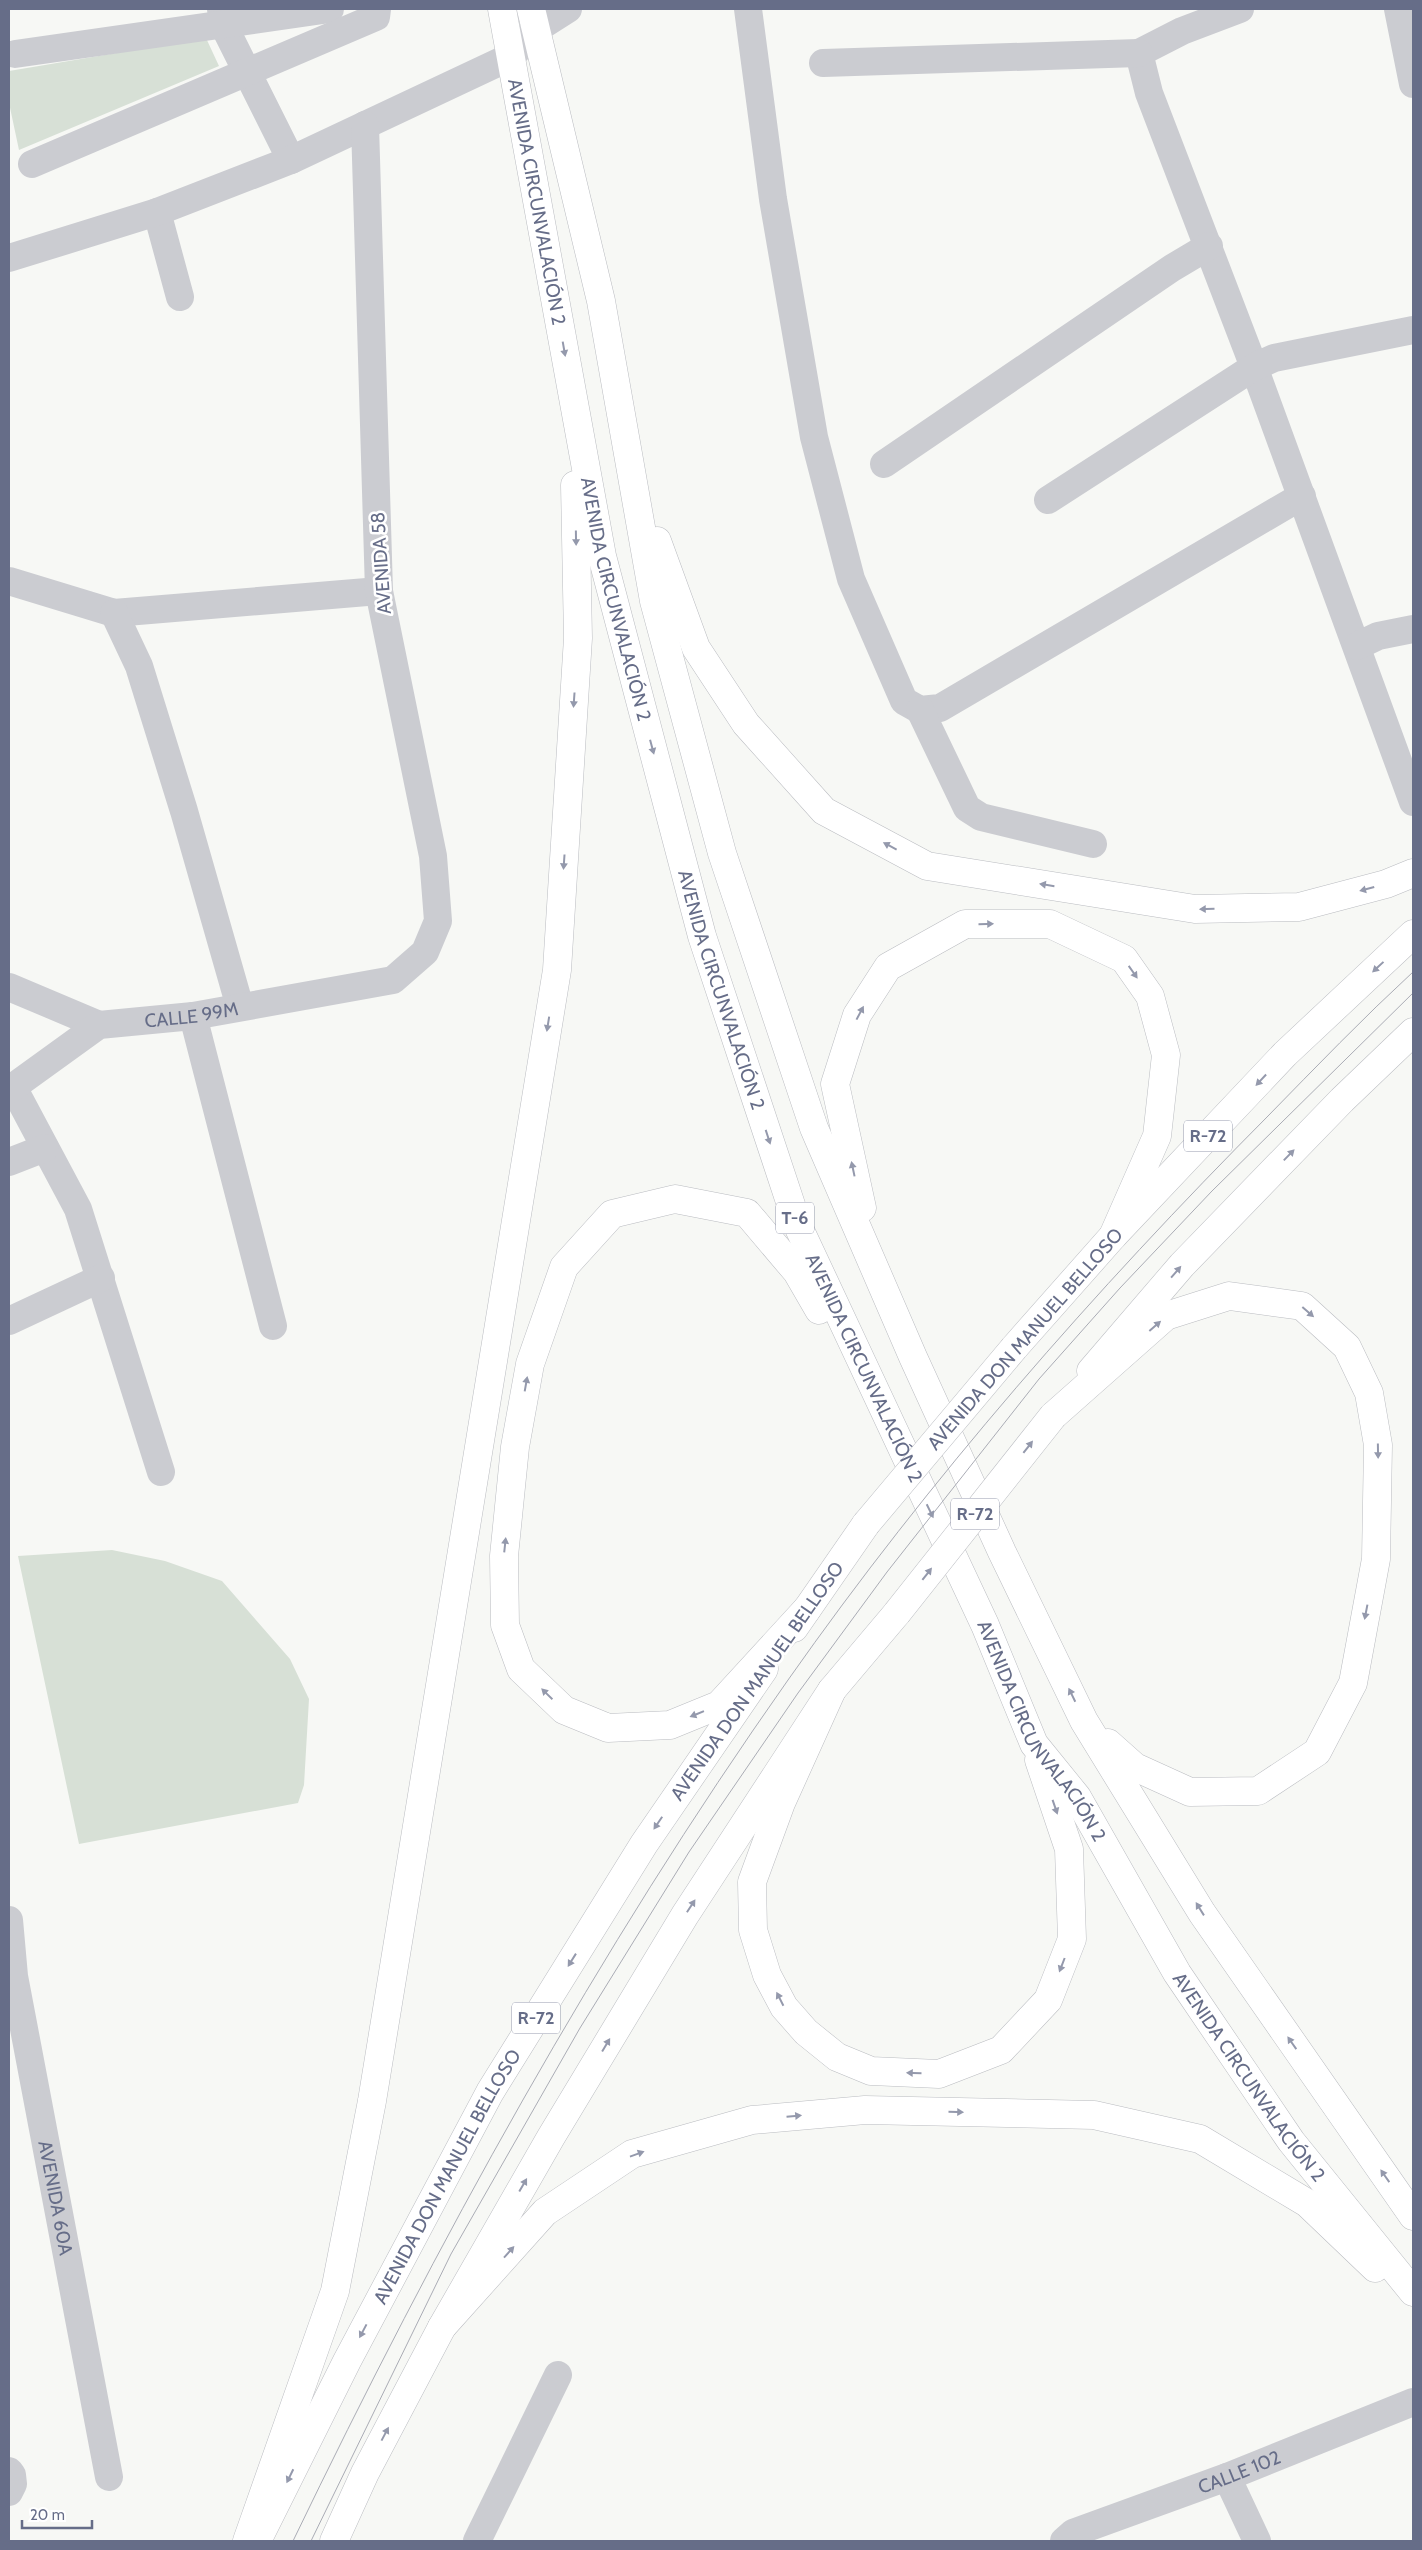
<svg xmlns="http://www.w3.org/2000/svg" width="1422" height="2550" viewBox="0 0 1422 2550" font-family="Cabin,sans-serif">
<rect width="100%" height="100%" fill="#f7f8f5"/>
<!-- green -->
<path fill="#d7e0d6" d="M206 38 219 66 19 150 9 103V71Z
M112 1550 165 1561 222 1581 290 1659 309 1699 304 1785 298 1803 79 1844 18 1556Z"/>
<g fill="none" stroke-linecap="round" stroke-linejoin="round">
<!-- major casing -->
<g stroke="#bbbdc2" stroke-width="29">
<g id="major">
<path d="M1014 1348 1113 1236 1285 1054 1413 934"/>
<path d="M1091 1371 1182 1265 1342 1100 1413 1032"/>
<path d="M794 1628 866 1524"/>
<path id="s4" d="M257 2541 347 2361 490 2092 644 1844 764 1669"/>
<path d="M334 2541 365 2473 442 2327 551 2137 685 1915 832 1690 897 1613"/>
</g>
</g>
<!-- highway casing -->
<g stroke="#babcc1" stroke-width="29">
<g id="highway">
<path id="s5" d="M502 9 602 556 702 936 798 1226 985 1625 1034 1744 1077 1797 1177 1973 1291 2141 1413 2292"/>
<path d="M531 9 601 301 654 601 722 853 814 1128 913 1357 1002 1552 1084 1721 1202 1913 1413 2216"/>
<path d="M657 541 696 648 746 724 824 811 927 866 1195 909 1299 907 1386 884 1413 873"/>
<path d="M862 1208 835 1084 857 1015 888 967 965 924H1050L1124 959 1150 996 1166 1055 1157 1136 1113 1236"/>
<path d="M1053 1416 1166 1316 1229 1296 1302 1306 1347 1347 1369 1393 1378 1445 1376 1559 1353 1683 1317 1752 1258 1791 1190 1792 1135 1767 1108 1743"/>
<path d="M807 1609 719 1705 670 1725 608 1728 564 1710 521 1669 505 1625 504 1556 515 1447 530 1364 564 1267 612 1214 675 1199 747 1213 797 1272 819 1310"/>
<path d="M832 1690 781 1803 752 1882 753 1930 767 1975 784 2007 806 2032 837 2057 871 2071 939 2074 1001 2050 1048 2000 1072 1939 1069 1849 1039 1760"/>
<path d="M442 2327 545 2212 632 2154 752 2120 865 2110 1094 2115 1200 2139 1307 2203 1375 2268"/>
<path d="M247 2541 335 2291 372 2101 557 970 578 638 575 485"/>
</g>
</g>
<!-- minor -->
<g stroke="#cbccd1" stroke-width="28">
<path d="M221 9 223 24 291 160"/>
<path d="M748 9 773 199 814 437 851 579 904 701 920 710 940 708 1302 496"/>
<path d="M1240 9 1182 31 1139 53 1149 93 1254 367 1413 802"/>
<path d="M1398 9 1413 84"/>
<path d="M15 54 330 9"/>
<path d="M823 63 1139 53"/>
<path d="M32 164 376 17 377 9"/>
<path d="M157 212 180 297"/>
<path d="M9 258 157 212 291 160 512 56 535 30 568 9"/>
<path d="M884 464 1172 268 1209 246"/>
<path d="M1048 500 1254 367 1274 358 1413 330"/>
<path d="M9 581 114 613 379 591"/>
<path d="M114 613 139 666 184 811 240 1007"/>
<path d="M1357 646 1378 636 1413 629"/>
<path d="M920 710 967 808 981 817 1093 844"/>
<path d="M9 987 99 1025"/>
<path d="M193 1016 273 1326"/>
<path d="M13 1087 78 1209 161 1472"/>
<path id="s1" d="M9 1090 99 1025 193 1016 393 980 425 952 438 921 433 856 379 591 365 125"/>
<path d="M9 1162 45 1148"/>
<path d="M9 1321 101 1278"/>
<path id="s2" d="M9 1920 14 1976 109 2477"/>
<path d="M9 2471 12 2475 13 2484 9 2492"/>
<path d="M1227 2477 1257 2541"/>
<path d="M477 2541 558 2375"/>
<path id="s3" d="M1064 2541 1073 2533 1227 2477 1413 2402"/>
</g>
<!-- major -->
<use href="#major" stroke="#fff" stroke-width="28"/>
<!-- highway -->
<use href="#highway" stroke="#fff" stroke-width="28"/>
<!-- tram -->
<path stroke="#aaacb5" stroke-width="1" d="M293 2541C437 2242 597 1951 788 1680 930 1478 1094 1291 1268 1116 1316 1067 1363 1018 1413 972
M311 2541 451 2254 580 2028 689 1852 798 1693 887 1572 1039 1379 1120 1288 1212 1191 1413 993"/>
<!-- major-bridge casing -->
<g stroke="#bbbdc2" stroke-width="29" stroke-linecap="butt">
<path id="major-bridge" d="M866 1524 1014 1348
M897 1613 1053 1416"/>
</g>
<!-- major-bridge -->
<use href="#major-bridge" stroke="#fff" stroke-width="28"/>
</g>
<!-- one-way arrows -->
<defs><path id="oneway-solid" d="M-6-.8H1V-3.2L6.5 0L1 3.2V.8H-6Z" transform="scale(1.25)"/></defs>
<g fill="#9499ac">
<use href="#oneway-solid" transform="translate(564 349) rotate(80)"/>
<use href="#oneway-solid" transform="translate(576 538) rotate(89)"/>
<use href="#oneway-solid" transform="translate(574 700) rotate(94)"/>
<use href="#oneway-solid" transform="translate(652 747) rotate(75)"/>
<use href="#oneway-solid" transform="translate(890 846) rotate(-152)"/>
<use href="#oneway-solid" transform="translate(564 862) rotate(94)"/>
<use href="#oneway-solid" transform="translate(1047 885) rotate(-171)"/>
<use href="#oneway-solid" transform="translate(1367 889) rotate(165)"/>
<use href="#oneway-solid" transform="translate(1207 909) rotate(179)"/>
<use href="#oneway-solid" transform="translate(986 924) rotate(-1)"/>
<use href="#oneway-solid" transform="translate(1378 967) rotate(137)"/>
<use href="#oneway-solid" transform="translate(1133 972) rotate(55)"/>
<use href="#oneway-solid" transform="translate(860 1013) rotate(-62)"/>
<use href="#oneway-solid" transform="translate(548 1024) rotate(99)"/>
<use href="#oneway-solid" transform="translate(1261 1080) rotate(133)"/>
<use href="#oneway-solid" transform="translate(768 1137) rotate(72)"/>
<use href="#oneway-solid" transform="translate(1289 1155) rotate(-46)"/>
<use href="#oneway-solid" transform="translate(853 1169) rotate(-102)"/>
<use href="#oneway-solid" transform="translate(1176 1272) rotate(-49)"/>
<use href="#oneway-solid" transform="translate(1308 1312) rotate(41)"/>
<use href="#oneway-solid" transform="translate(1155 1326) rotate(-41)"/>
<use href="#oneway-solid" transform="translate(526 1384) rotate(-80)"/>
<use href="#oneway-solid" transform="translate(1028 1447) rotate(-52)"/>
<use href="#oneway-solid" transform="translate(1378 1451) rotate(89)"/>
<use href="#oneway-solid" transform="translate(930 1511) rotate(64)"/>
<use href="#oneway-solid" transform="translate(505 1545) rotate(-84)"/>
<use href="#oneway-solid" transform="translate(927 1574) rotate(-52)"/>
<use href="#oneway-solid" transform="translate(1366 1612) rotate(101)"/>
<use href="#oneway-solid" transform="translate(547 1694) rotate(-136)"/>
<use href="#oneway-solid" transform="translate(1072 1695) rotate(-116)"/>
<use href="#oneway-solid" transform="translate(697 1714) rotate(158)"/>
<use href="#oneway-solid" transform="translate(1055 1807) rotate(71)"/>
<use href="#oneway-solid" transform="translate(658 1823) rotate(124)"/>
<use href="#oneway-solid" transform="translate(691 1906) rotate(-57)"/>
<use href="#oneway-solid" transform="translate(1200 1909) rotate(-122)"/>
<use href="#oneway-solid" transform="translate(572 1960) rotate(122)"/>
<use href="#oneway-solid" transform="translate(1062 1965) rotate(111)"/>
<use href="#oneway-solid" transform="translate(780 1999) rotate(-117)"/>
<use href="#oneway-solid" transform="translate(1292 2043) rotate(-125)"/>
<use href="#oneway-solid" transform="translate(606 2045) rotate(-59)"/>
<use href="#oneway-solid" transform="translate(914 2073) rotate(-178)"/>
<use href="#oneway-solid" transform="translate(956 2112) rotate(1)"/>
<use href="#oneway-solid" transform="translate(794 2116) rotate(-5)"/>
<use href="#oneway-solid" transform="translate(637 2154) rotate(-20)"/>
<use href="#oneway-solid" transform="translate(1385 2176) rotate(-125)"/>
<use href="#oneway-solid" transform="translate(523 2185) rotate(-60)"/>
<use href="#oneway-solid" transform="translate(509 2252) rotate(-48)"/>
<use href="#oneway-solid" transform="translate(363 2331) rotate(118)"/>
<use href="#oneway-solid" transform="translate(385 2434) rotate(-62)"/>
<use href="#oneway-solid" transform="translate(290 2476) rotate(116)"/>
</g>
<g text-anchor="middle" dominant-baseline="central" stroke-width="5" stroke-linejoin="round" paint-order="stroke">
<!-- shield labels -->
<g fill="#fff" stroke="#9499ac" stroke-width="1">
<rect x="1184" y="1120.5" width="48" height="31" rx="4"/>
<rect x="776" y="1202.5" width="38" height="31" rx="4"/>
<rect x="951" y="1498.5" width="48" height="31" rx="4"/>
<rect x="512" y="2002.5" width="48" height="31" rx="4"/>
</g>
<g font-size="18" font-weight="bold" fill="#666d88">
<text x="1208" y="1136">R-72</text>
<text x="795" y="1218">T-6</text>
<text x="975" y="1514">R-72</text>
<text x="536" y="2018">R-72</text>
</g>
<!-- street labels -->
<g font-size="19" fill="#666d88" stroke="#fff">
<text stroke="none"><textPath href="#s5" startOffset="196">AVENIDA CIRCUNVALACIÓN 2</textPath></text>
<text transform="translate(381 563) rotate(-94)">AVENIDA 58</text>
<text stroke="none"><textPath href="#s5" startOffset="601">AVENIDA CIRCUNVALACIÓN 2</textPath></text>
<text stroke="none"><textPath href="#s5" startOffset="1006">AVENIDA CIRCUNVALACIÓN 2</textPath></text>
<text stroke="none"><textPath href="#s1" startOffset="204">CALLE 99M</textPath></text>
<text transform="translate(1025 1339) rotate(-49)">AVENIDA DON MANUEL BELLOSO</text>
<text stroke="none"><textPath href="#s5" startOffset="1411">AVENIDA CIRCUNVALACIÓN 2</textPath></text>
<text transform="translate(757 1681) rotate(-55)">AVENIDA DON MANUEL BELLOSO</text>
<text stroke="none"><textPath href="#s5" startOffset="1816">AVENIDA CIRCUNVALACIÓN 2</textPath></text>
<text stroke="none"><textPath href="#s5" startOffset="2221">AVENIDA CIRCUNVALACIÓN 2</textPath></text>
<text stroke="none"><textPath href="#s4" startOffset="411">AVENIDA DON MANUEL BELLOSO</textPath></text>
<text stroke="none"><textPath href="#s2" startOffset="282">AVENIDA 60A</textPath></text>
<text stroke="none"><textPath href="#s3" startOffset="189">CALLE 102</textPath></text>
</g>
</g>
<!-- border -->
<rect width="1422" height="2550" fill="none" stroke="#666d88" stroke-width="20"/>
<!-- scale -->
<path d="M22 2520v8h70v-8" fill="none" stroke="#666d88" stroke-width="2.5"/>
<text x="30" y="2520" font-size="15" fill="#666d88" stroke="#ffffff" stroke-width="4" paint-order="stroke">20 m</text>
</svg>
